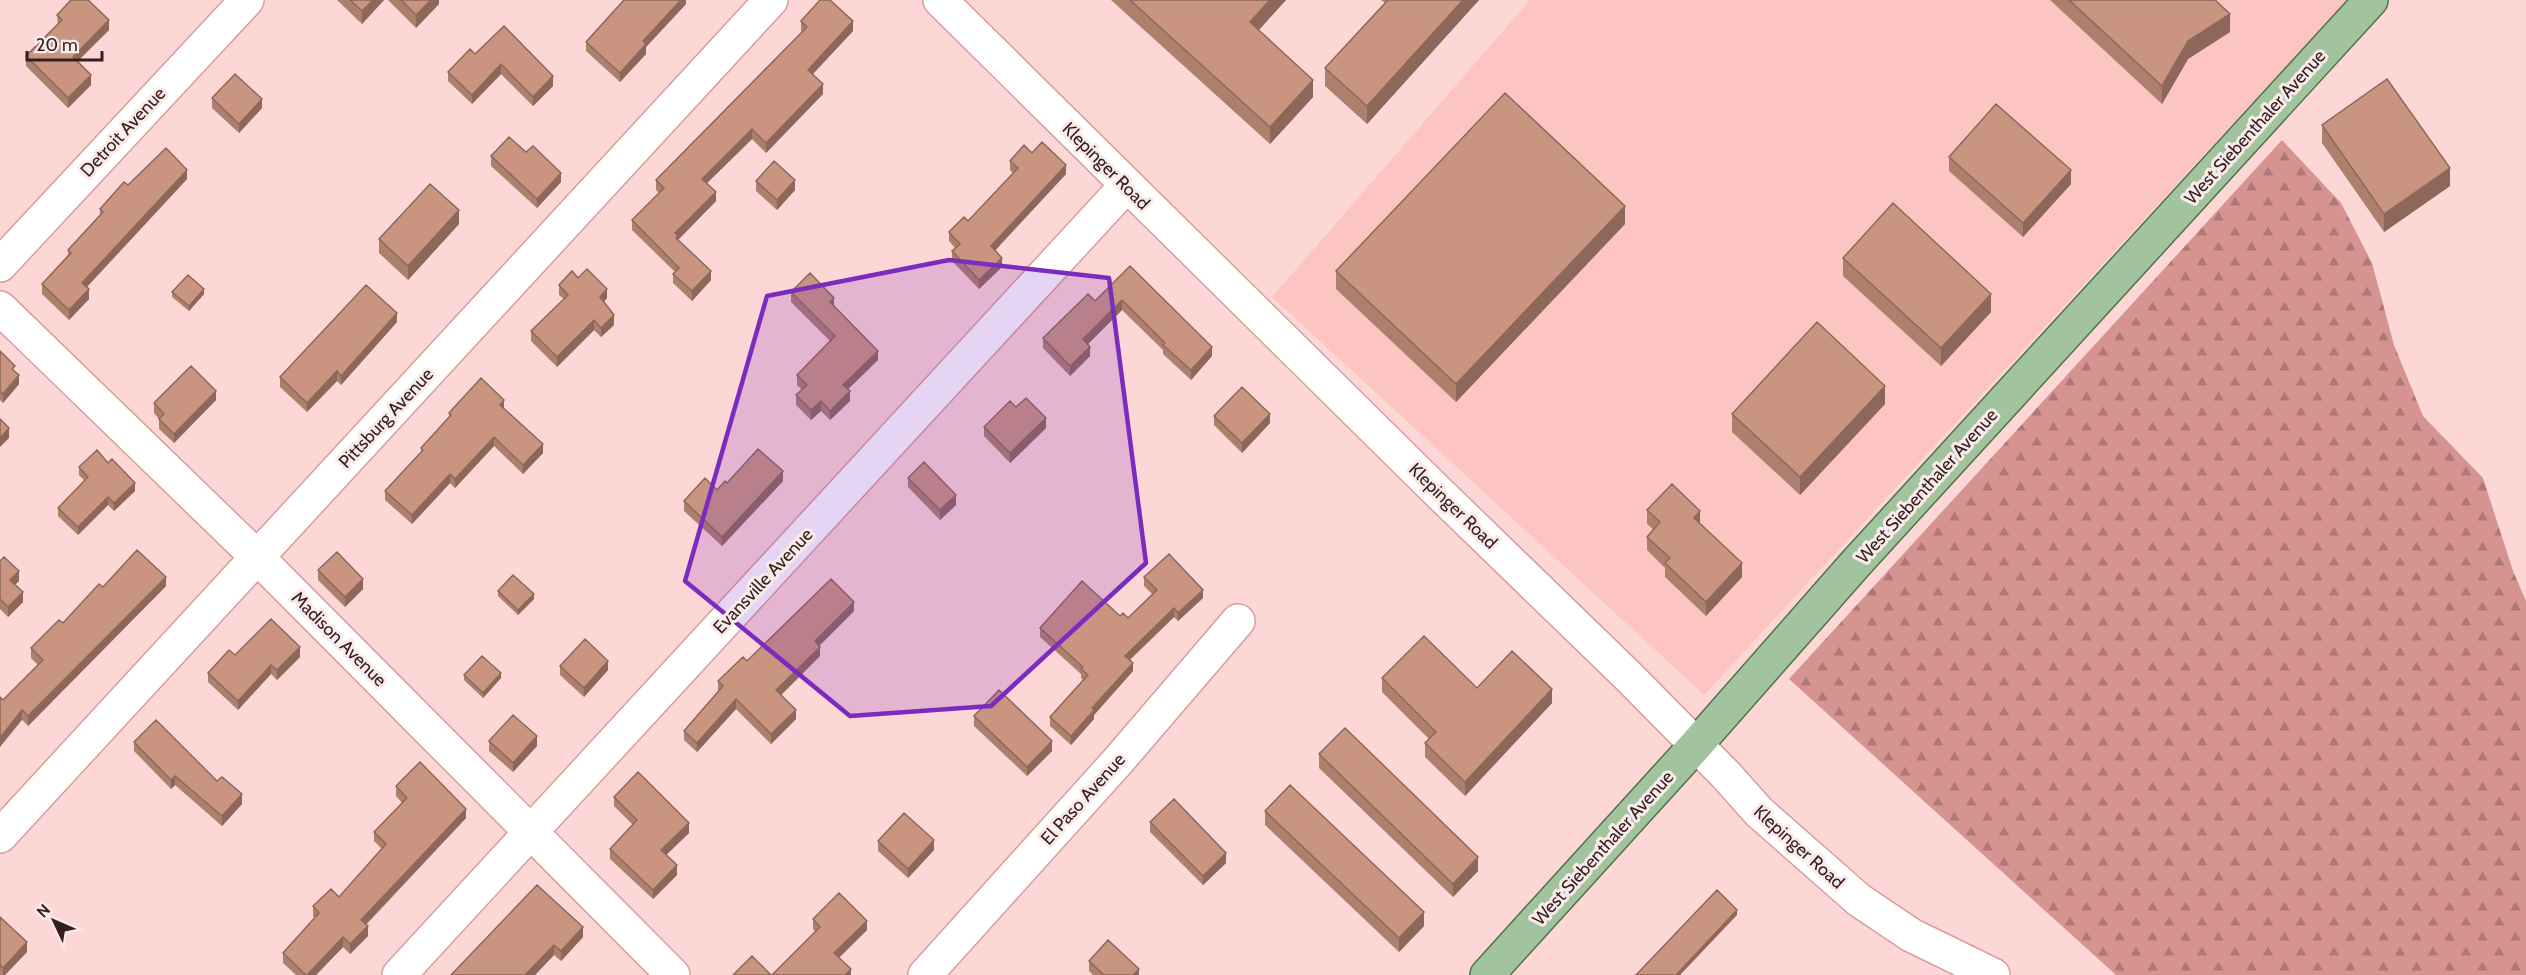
<svg xmlns="http://www.w3.org/2000/svg" width="2526" height="975" viewBox="0 0 2526 975" font-family="Cabin,sans-serif">
<defs>
<pattern id="forest-firs" width="22" height="20" patternUnits="userSpaceOnUse" patternTransform="scale(1.5)"><rect width="22" height="20" fill="#d69491"/><path d="M5 1l3.5 6h-7zM16 11l3.5 6h-7z" fill="#ae7876"/></pattern>
</defs>
<rect width="100%" height="100%" fill="#fdd7d5"/>
<!-- built -->
<path fill="#fdc5c2" d="M1530 0H2347L1704 695 1272 297Z"/>
<!-- forest -->
<path fill="url(#forest-firs)" d="M2282 140 2341 203 2372 263 2394 345 2423 416 2483 478 2513 571 2526 601V975H2116L1789 679Z"/>
<g fill="none" stroke-linecap="round" stroke-linejoin="round">
<!-- minor casing -->
<g stroke="#d89e9b" stroke-width="36">
<path id="minor" d="M940 0 1433 487 1627 675 1726 775 1759 812 1859 900 1911 935 1993 975
M0 265 247 0
M0 308 258 558 673 975
M0 836 771 0
M399 975 1126 186
M925 975 1118 761 1238 621"/>
</g>
<!-- major casing -->
<g stroke="#527148" stroke-width="36">
<path id="major" d="M1487 975 1696 745 1857 562 2371 0"/>
</g>
<!-- minor -->
<use href="#minor" stroke="#fff" stroke-width="33"/>
<!-- major -->
<use href="#major" stroke="#a1c49e" stroke-width="33"/>
</g>
<!-- wall -->
<path fill="#ad806e" d="M337 0H384L362 24Z
M388 0H439V4L416 28Z
M623 0H686V4L646 47V54L620 82 586 51V42L624 1Z
M1111 0H1286L1258 30 1313 97 1270 144Z
M1381 0H1479L1367 124 1325 86V68L1385 3Z
M2050 0H2215L2230 32 2188 59 2162 104Z
M57 15 109 30 77 61 91 85 68 108 26 66V56L58 25Z
M801 21 853 31 813 74 823 94 766 153 752 139 707 183 716 201 678 240 711 280 692 301 673 283V274L675 272 632 230V220L659 193 656 190V180L802 32 801 31Z
M475 54 553 76V86L533 106 501 74 472 104 448 81V72Z
M212 98 262 108 239 133 212 108Z
M2322 125 2450 186 2384 232 2322 143Z
M1032 153 1066 174 995 250 1002 267 979 289 952 261V251L955 248 949 241V232L968 221 1013 173 1010 170V161Z
M491 156 561 182 537 208 491 166Z
M1949 157 2071 184 2023 237 1949 171Z
M187 179 87 287 89 299 69 320 42 294V284L68 255V250L100 216V209L128 185Z
M756 181 795 190 777 210 756 191Z
M459 224 408 280 379 253V239Z
M1625 224 1456 402 1336 289V271Z
M1843 258 1991 312 1941 366 1843 276Z
M1130 266 1212 356 1191 380 1163 354V350L1122 310 1088 344 1090 356 1070 376 1043 348V338L1095 301Z
M578 278 607 298 604 302 614 325 601 337 594 330 557 367 531 341V331L564 299 559 295V285Z
M172 292 204 294 189 311 172 297Z
M791 292 834 306 878 360 848 389 850 401 830 420 821 411 811 420 796 405V395L802 390 797 385V375L830 341 791 302Z
M397 322 341 385 337 381 307 412 280 387V377Z
M0 351 19 384 3 403 0 400Z
M216 400 174 443 159 429V419L154 413V403Z
M1885 404 1800 495 1732 432V414Z
M1016 407 1046 428 1010 463 984 436V427Z
M504 409 543 453 523 474 494 446 455 488 450 483 412 524 385 500V491L421 452V448L449 417V413Z
M1214 416 1270 423 1242 453 1214 425Z
M79 467 135 491 114 511 108 505 78 535 58 516V508L85 481 79 475Z
M908 478 956 505 940 520 908 487Z
M783 481 722 546 684 511V501L717 490 727 483Z
M1647 510 1700 523 1742 577 1706 616 1665 577V568L1647 550V537L1654 530 1647 524Z
M0 561 19 581 15 585 23 602 8 617 0 609Z
M318 570 363 589 345 607 318 580Z
M1144 577 1203 598 1178 621 1174 617 1130 660 1133 671 1094 715V719L1071 745 1050 726V717L1083 680 1081 678V674L1040 637V628L1120 616 1128 618 1152 594 1144 586Z
M166 586 28 726 3 700 38 665 31 658V648L63 623 103 587Z
M498 591 534 599 518 615 498 596Z
M854 611 819 646 820 656 781 695 796 719 771 744 736 709 697 752 684 740V731L718 691V681L747 661Z
M235 655 300 657 277 680 271 674 238 710 208 682V673Z
M560 666 608 670 584 697 560 675Z
M464 675 501 678 483 698 464 680Z
M1382 678 1477 688 1552 703 1465 796 1425 757V743L1429 739 1382 692Z
M974 716 1052 751 1027 776 974 726Z
M489 741 537 746 513 772 489 751Z
M134 742 217 781 242 804 222 826 175 785 171 789 134 751Z
M1319 754 1478 871 1453 897 1319 768Z
M396 786 466 818 366 925 368 936 350 954 343 947 316 975H296L283 963V953L315 918 313 916V906L339 897 382 849 374 841V832L402 803 396 796Z
M614 797 689 833 666 855 677 875 653 899 610 859V849L633 825 614 806Z
M1265 811 1424 926 1399 952 1265 825Z
M1150 822 1226 863 1203 885 1150 832Z
M878 841 934 850 908 878 878 851Z
M0 917 27 952 5 975H0Z
M813 919 867 930 839 958 851 975 813 929Z
M583 937 561 961 554 955 535 975H451Z
M1089 961 1139 975H1093L1089 971Z"/>
<!-- shaded-wall -->
<path fill="#8d685a" d="M373 0H384L362 24V11Z
M431 0H439V4L416 28V15Z
M681 0H686V4L646 47V54L620 82V73L643 41Z
M1270 0H1286L1250 40V22Z
M1463 0H1479L1367 124V106Z
M2230 14V32L2188 59 2162 104V86L2188 41Z
M109 20V30L73 66V57Z
M853 21V31L808 79V70Z
M501 64V74L472 104V95Z
M91 75V85L68 108V98Z
M553 76V86L533 106V97Z
M1313 80V97L1270 144V127Z
M823 84V94L766 153V143Z
M262 99V108L239 133V124Z
M752 129V139L702 188V179Z
M1066 165V174L991 255V246Z
M2450 168V186L2384 232V214Z
M187 170V179L82 292V283Z
M2071 170V184L2023 237V223Z
M561 173V182L537 208V199Z
M795 180V190L777 210V200Z
M716 192V201L678 240V245L675 233Z
M1625 206V224L1456 402V384Z
M459 210V224L408 280V266Z
M1002 258V267L979 289V280Z
M711 271V280L692 301V291Z
M89 289V299L69 320V310Z
M204 289V294L189 311V306Z
M607 289V298L600 306V297Z
M1991 294V312L1941 366V348Z
M834 298V307L830 302Z
M1122 300V310L1083 349V339Z
M397 313V322L341 385V376Z
M614 315V325L601 337V328Z
M594 320V330L557 367V357Z
M1090 347V356L1070 376V366Z
M1212 347V356L1191 380V370Z
M878 351V360L843 394V385Z
M337 371V381L307 412V403Z
M19 375V384L3 403V394Z
M1885 386V404L1800 495V477Z
M216 391V400L174 443V434Z
M850 391V401L830 420V411Z
M504 400V409L500 414V405Z
M821 401V411L811 420V410Z
M1270 414V423L1242 453V443Z
M1046 418V428L1010 463V453Z
M9 428V438L0 447V438Z
M494 437V446L455 488V479Z
M543 444V453L523 474V465Z
M783 471V481L722 546V537Z
M450 474V483L412 524V515Z
M135 483V491L114 511V503Z
M956 495V505L940 520V510Z
M108 497V505L78 535V527Z
M1700 511V525L1694 518Z
M1742 563V577L1706 616V602Z
M19 571V581L10 589V580Z
M166 577V586L28 726V716Z
M363 579V589L345 607V597Z
M1203 590V598L1178 621V613Z
M23 592V602L8 617V607Z
M534 594V599L518 615V610Z
M854 602V611L815 650V641Z
M1174 608V617L1125 664V656Z
M300 647V657L277 680V670Z
M820 647V656L776 700V690Z
M608 661V670L584 697V688Z
M1133 663V671L1094 715V719L1071 745V736L1092 708Z
M271 665V674L238 710V701Z
M501 673V678L483 698V693Z
M1552 689V703L1465 796V782Z
M736 699V709L697 752V743Z
M22 710V720L0 747V738Z
M796 710V719L771 744V734Z
M537 736V746L513 772V763Z
M1052 741V751L1027 776V767Z
M175 776V785L171 789V780Z
M242 794V804L222 826V816Z
M466 809V818L361 929V920Z
M689 823V833L661 860V850Z
M934 840V850L908 878V869Z
M1226 853V863L1203 885V876Z
M1478 857V871L1453 897V884Z
M677 865V875L653 899V890Z
M1737 910V915L1680 975H1676Z
M1424 912V926L1399 952V938Z
M867 921V930L834 962V953Z
M368 926V936L350 954V944Z
M583 927V937L561 961V951Z
M343 937V947L316 975H307Z
M27 942V952L5 975H3V968Z
M554 945V955L535 975H525Z
M851 969V975H845Z
M1139 969V975H1133Z"/>
<!-- building -->
<path fill="#c99580" stroke="#8d685a" stroke-width="1.5" d="M71 0H88L109 20 73 57 91 75 68 98 26 56 62 20 57 15Z
M350 0H373L362 11Z
M401 0H431L416 15Z
M624 0H681L643 41 646 44 620 73 586 42Z
M820 0H830L853 21 808 70 823 84 766 143 752 129 702 179 716 192 675 233 678 236 676 238 711 271 692 291 673 274 679 268 632 220 664 188 656 180 807 27 801 21Z
M1130 0H1270L1250 22 1313 80 1270 127Z
M1388 0H1463L1367 106 1325 68Z
M2069 0H2215L2230 14 2188 41 2162 86Z
M504 26 553 76 533 97 501 64 472 95 448 72 470 49 475 54Z
M235 74 262 99 239 124 212 98Z
M2387 79 2450 168 2384 214 2322 125Z
M1505 93 1625 206 1456 384 1336 271Z
M1996 104 2071 170 2023 223 1949 157Z
M509 137 526 152 533 146 561 173 537 199 491 156Z
M1042 142 1066 165 991 246 1002 258 979 280 952 251 960 244 949 232 964 217 968 221 1018 168 1010 161 1024 145 1032 153Z
M166 148 187 170 82 283 89 289 69 310 42 284 71 253 68 250 103 212 100 209 124 182 128 185Z
M774 161 795 180 777 200 756 181Z
M430 184 459 210 408 266 379 239Z
M1893 203 1991 294 1941 348 1843 258Z
M1130 266 1212 347 1191 370 1163 345 1165 343 1122 300 1083 339 1090 347 1070 366 1043 338 1088 294 1095 301Z
M587 269 607 289 600 297 614 315 601 328 594 320 557 357 531 331 568 295 559 285 572 271 578 278Z
M810 273 834 298 830 302 878 351 843 385 850 391 830 411 821 401 811 410 796 395 807 385 797 375 835 336 791 292Z
M188 275 204 289 189 306 172 292Z
M366 285 397 313 341 376 337 371 307 403 280 377Z
M1817 322 1885 386 1800 477 1732 414Z
M0 351 15 366 12 369 19 375 3 394 0 391Z
M191 366 216 391 174 434 159 419 164 414 154 403Z
M481 378 504 400 500 405 543 444 523 465 494 437 455 479 450 474 412 515 385 491 423 450 421 448 451 415 449 413Z
M1242 387 1270 414 1242 443 1214 416Z
M1026 398 1046 418 1010 453 984 427 1010 401 1016 407Z
M0 419 9 428 0 438Z
M758 449 783 471 722 537 684 501 705 478 717 490 725 481 727 483Z
M97 450 108 463 112 459 135 483 114 503 108 497 78 527 58 508 88 477 79 467Z
M924 462 956 495 940 510 908 478Z
M1672 484 1700 511 1694 518 1742 563 1706 602 1665 563 1670 558 1647 537 1660 522 1647 510Z
M137 550 166 577 28 716 22 710 0 738V697L3 700 43 660 31 648 59 620 63 623 99 584 103 587Z
M337 552 363 579 345 597 318 570Z
M1169 554 1203 590 1178 613 1174 608 1125 656 1133 663 1092 708 1094 710 1071 736 1050 717 1088 675 1081 669 1083 667 1040 628 1082 581 1120 616 1123 613 1128 618 1157 590 1144 577Z
M4 557 19 571 10 580 23 592 8 607 0 599V561Z
M513 575 534 594 518 610 498 591Z
M831 579 854 602 815 641 820 647 776 690 796 710 771 734 736 699 697 743 684 731 723 686 718 681 743 657 747 661Z
M271 619 300 647 277 670 271 665 238 701 208 673 229 650 235 655Z
M1424 636 1477 688 1512 651 1552 689 1465 782 1425 743 1436 732 1382 678Z
M585 639 608 661 584 688 560 666Z
M482 656 501 673 483 693 464 675Z
M999 690 1052 741 1027 767 974 716Z
M513 715 537 736 513 763 489 741Z
M156 720 217 781 222 777 242 794 222 816 175 776 171 780 134 742Z
M1345 728 1478 857 1453 884 1319 754Z
M420 762 466 809 361 920 368 926 350 944 343 937 307 975H306L283 953 319 913 313 906 331 889 339 897 386 844 374 832 407 798 396 786Z
M638 772 689 823 661 850 677 865 653 890 610 849 637 820 614 797Z
M1290 785 1424 912 1399 938 1265 811Z
M1174 799 1226 853 1203 876 1150 822Z
M904 813 934 840 908 869 878 841Z
M537 885 583 927 561 951 554 945 525 975H451Z
M1717 890 1737 910 1676 975H1636Z
M839 893 867 921 834 953 851 969 845 975H772L820 927 813 919Z
M0 917 27 942 3 968 0 965Z
M1108 940 1139 969 1133 975H1104L1089 961Z
M752 956 771 975H733Z"/>
<!-- marked area -->
<path fill="#7b2cbf" fill-opacity="0.2" stroke="#7b2cbf" stroke-width="4.5" stroke-linejoin="round" d="M949 260 1109 278 1146 563 991 706 850 716 685 581 767 296Z"/>
<g text-anchor="middle" dominant-baseline="central" stroke-width="6" stroke-linejoin="round" paint-order="stroke">
<!-- street labels -->
<g font-size="18" fill="#351f1e" stroke="#f8ebea">
<text transform="translate(2255 127) rotate(-48)">West Siebenthaler Avenue</text>
<text transform="translate(123 132) rotate(-47)">Detroit Avenue</text>
<text transform="translate(1106 166) rotate(45)">Klepinger Road</text>
<text transform="translate(386 418) rotate(-47)">Pittsburg Avenue</text>
<text transform="translate(1927 486) rotate(-48)">West Siebenthaler Avenue</text>
<text transform="translate(1453 506) rotate(44)">Klepinger Road</text>
<text transform="translate(763 581) rotate(-47)">Evansville Avenue</text>
<text transform="translate(339 639) rotate(45)">Madison Avenue</text>
<text transform="translate(1083 799) rotate(-48)">El Paso Avenue</text>
<text transform="translate(1799 847) rotate(42)">Klepinger Road</text>
<text transform="translate(1603 848) rotate(-48)">West Siebenthaler Avenue</text>
</g>
</g>
<!-- north arrow -->
<g transform="translate(54 921) rotate(314)" stroke="#f8ebea" stroke-width="4.5" paint-order="stroke">
<path d="M0-4.5L10 22L0 15L-10 22Z" fill="#351f1e"/>
<text y="-9" font-size="16" font-weight="bold" text-anchor="middle" fill="#351f1e">N</text>
</g>
<!-- scale -->
<path d="M27 51v9h75v-9" fill="none" stroke="#351f1e" stroke-width="3"/>
<text x="36" y="51" font-size="18" fill="#351f1e" stroke="#f8ebea" stroke-width="4.5" paint-order="stroke">20 m</text>
</svg>
